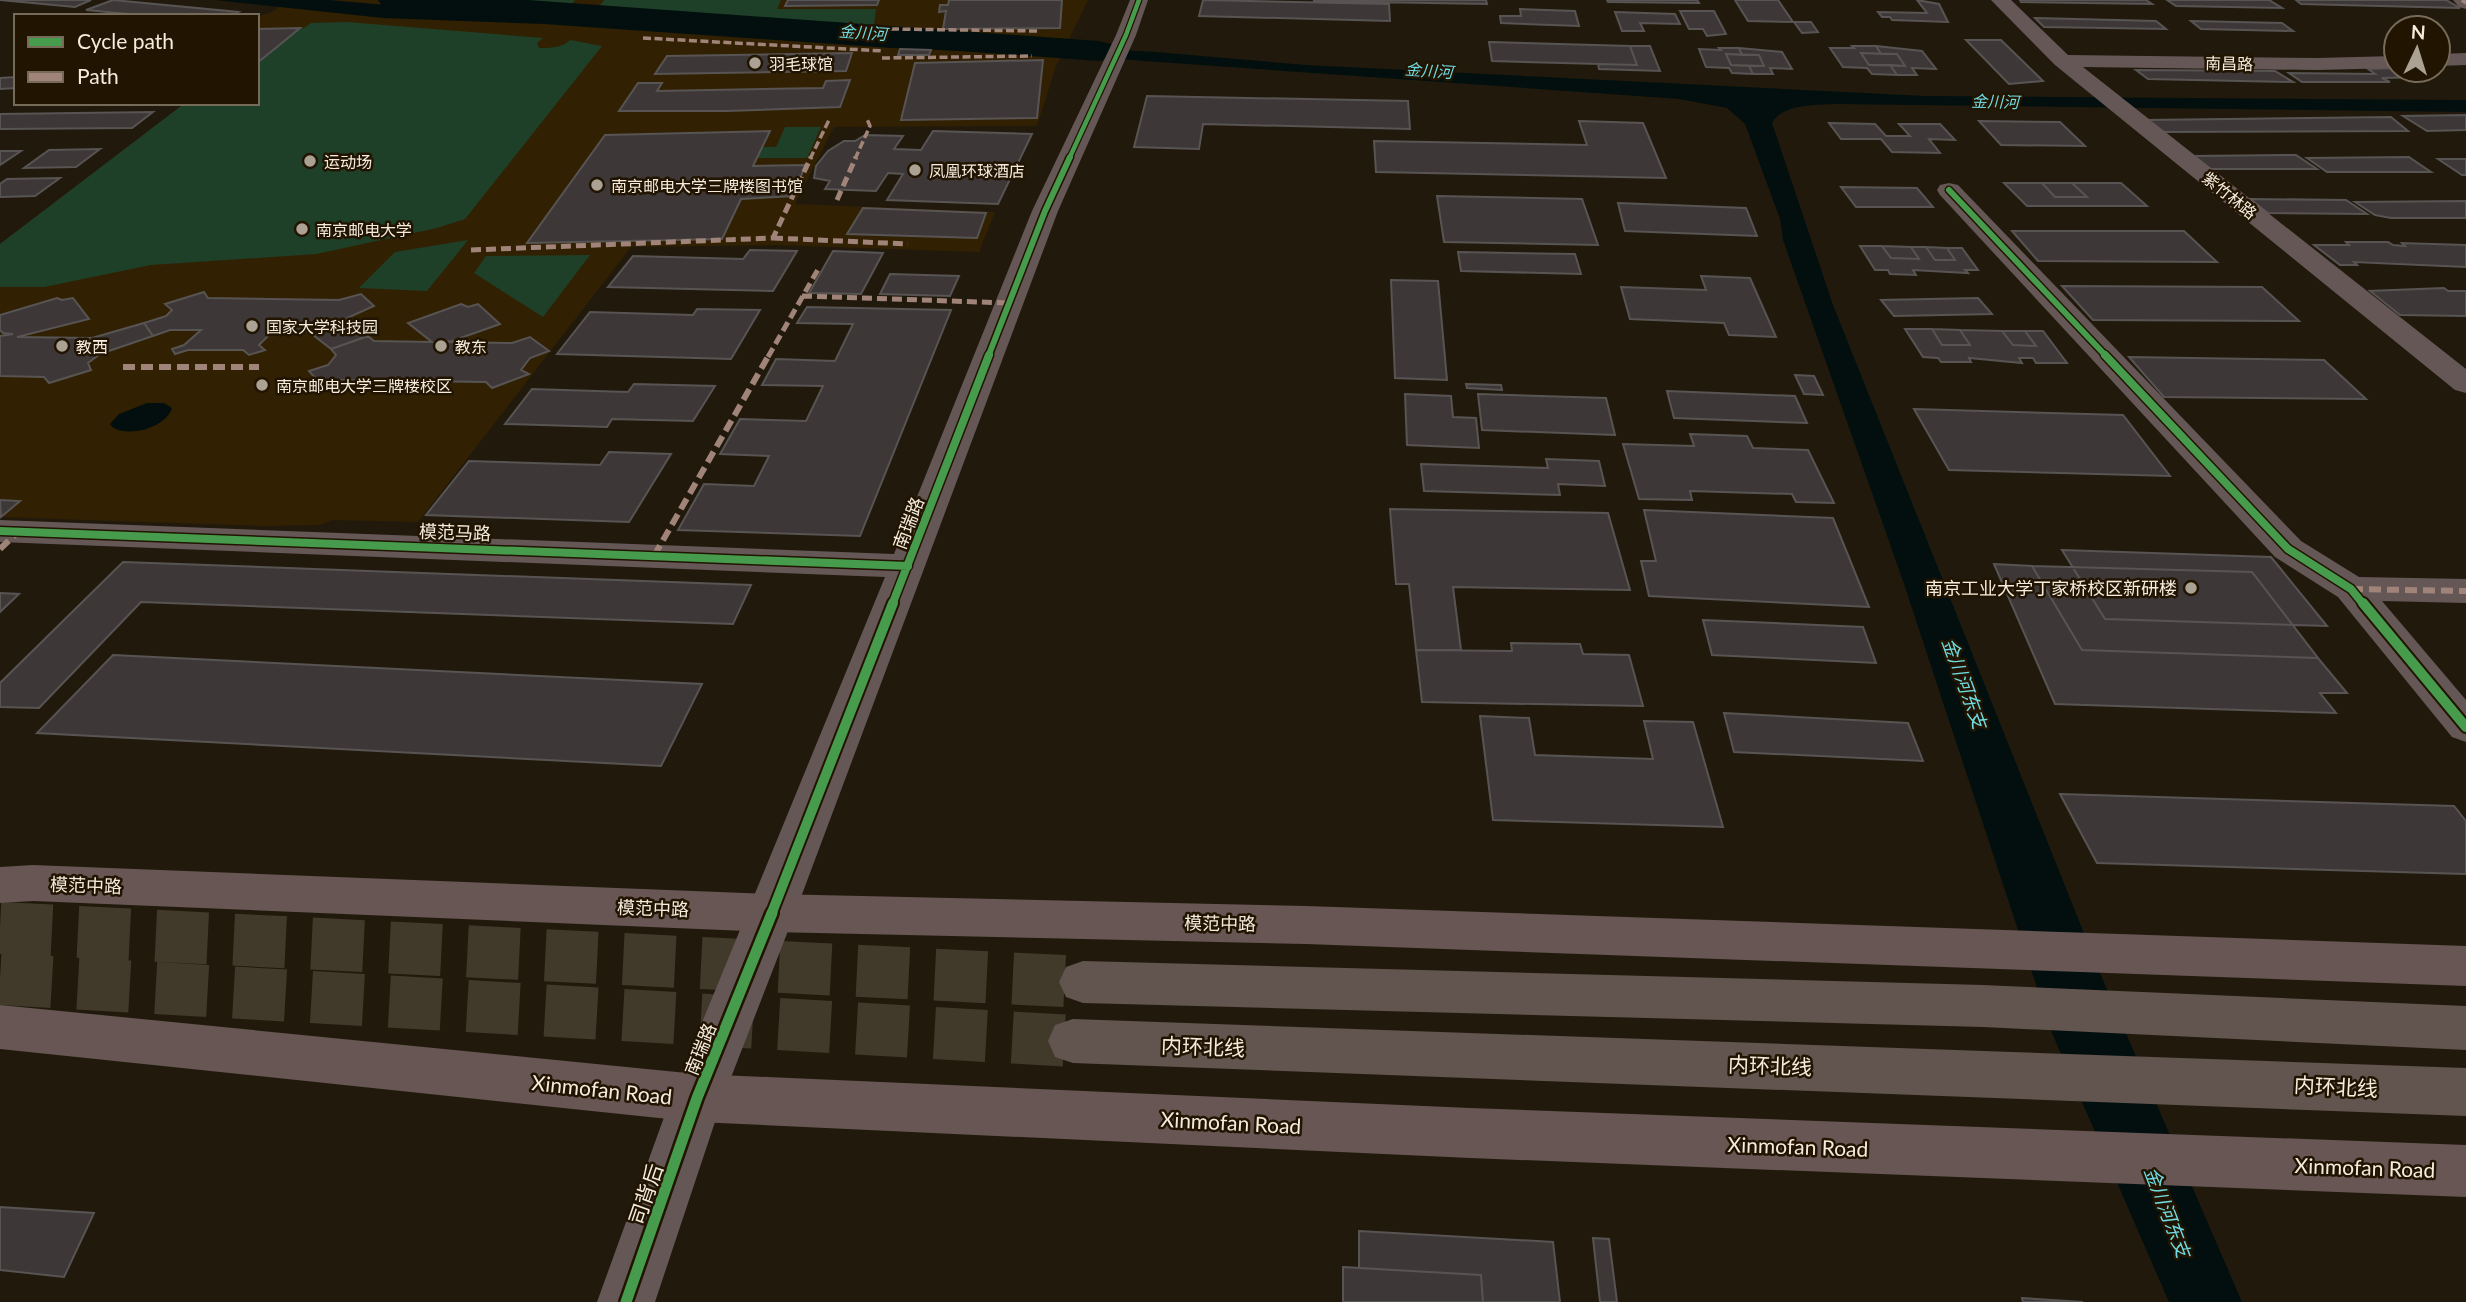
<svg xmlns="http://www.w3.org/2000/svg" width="2466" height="1302" viewBox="0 0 2466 1302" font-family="Lato,'Noto Sans SC',sans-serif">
<rect width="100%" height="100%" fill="#211a0c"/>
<!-- built -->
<path fill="#312102" d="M289 0H1088L1056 66 1037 126 834 127 795 204 995 212 979 252 774 245 631 247 418 522 332 520 321 525 266 526 0 517V244L185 103H257V17L272 12Z"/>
<!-- green -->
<path fill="#1f4028" d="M391 0H575L562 16Z
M604 0H781L777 9H876L873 33 592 16Z
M347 22 543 38 537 43 539 48C551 48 562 48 570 40L602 46 465 219 437 228 316 254 151 265 44 287H0V244L185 103H257V29L304 28 311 23Z
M785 127H821L807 158H757L763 147H776Z
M468 240 427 291 359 288 395 252Z
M590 255 543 317 474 273 486 256Z"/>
<!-- water -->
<path fill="#030f0f" d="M215 0H329L523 17 1155 52 1306 65 1925 96 2466 100V112L1835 104C1816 105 1782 104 1772 123L1833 305 2097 966 2242 1302H2169L2052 1033 1903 581 1783 240 1780 219 1745 124 1727 108 1679 99 1060 55 891 48 544 24 383 18Z
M147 403H164L172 408C166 428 128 438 112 427L110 424 119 414Z"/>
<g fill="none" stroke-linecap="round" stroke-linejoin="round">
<!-- river -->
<path fill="#030f0f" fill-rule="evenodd" d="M378 0H528L1099 41 1111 44 1116 51 1111 58 1099 61 394 10 383 7Z"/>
</g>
<!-- building -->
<path fill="#3d3837" stroke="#575453" stroke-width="2" d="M0 0H91L75 7Z
M113 0 238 12 229 16H150L86 10Z
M788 0H879L877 5 785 6Z
M949 0H1062L1060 28 943 29 946 11 939 12 940 5H948Z
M1203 0 1389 4 1390 21 1199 16Z
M1486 0 1487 4 1314 1V0Z
M1607 0H1697L1699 3 1608 2Z
M1735 0H1778L1793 22 1748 21Z
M1917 0 1939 4 1948 22 1892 20 1890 17H1882L1878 12 1927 13Z
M2020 0H2146L2152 4 2021 2Z
M2167 0H2269L2282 8 2176 6Z
M2296 0H2446L2460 8 2301 4Z
M1520 9 1575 11 1579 26 1501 23 1500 16H1521Z
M1680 11H1714L1726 34 1707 36 1703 29H1689Z
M1615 12 1675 14 1680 24 1640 23 1644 31H1622Z
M2035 18 2156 21 2166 29 2044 27Z
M2191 21 2282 23 2293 31 2201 29Z
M1794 22H1811L1818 32 1802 33Z
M300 28 277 47 257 63V29Z
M1966 40H2001L2043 81 2009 84Z
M1489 42 1630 46 1637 65 1492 61Z
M1630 46H1650L1660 71 1599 69 1598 64 1637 65Z
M1852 46H1876L1881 54 1861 53 1869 65H1890L1897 75 1872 74 1867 68 1843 67 1830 48H1854Z
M1876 46 1922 51 1936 69 1912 68 1917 75H1897L1890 65 1905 66 1897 54H1881Z
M1719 48H1739L1742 55 1726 54 1731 65 1749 66 1753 74 1732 73 1729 68 1706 67 1699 49 1721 50Z
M1739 48 1782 52 1792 69 1770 68 1773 74H1753L1749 66H1764L1759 55H1742Z
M900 49 931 50 929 55H898Z
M852 53 846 71 655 74 667 56Z
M1861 53 1897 54 1905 66 1869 65Z
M1726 54 1759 55 1764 66 1731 65Z
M1043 60 1037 118 901 120 915 63Z
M2396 68 2420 70 2431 77 2382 78 2390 82H2302L2289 73 2375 74 2368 69Z
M2136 70 2275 71 2293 82 2148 79Z
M16 77V88L0 89V78Z
M850 80 840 107 727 111H619L638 83H662L657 91 823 88 826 81Z
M1147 96 1408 101 1410 129 1203 124 1199 149 1134 147Z
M153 112 132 128 0 129V114Z
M2466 115V130L2427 131 2403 116Z
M2391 117 2408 131 2163 132 2147 120Z
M1579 121 1643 123 1666 178 1376 172 1374 141 1587 145Z
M1979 121 2060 122 2085 146 2001 145Z
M1829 123 1875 124 1886 136H1910L1899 124H1940L1955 140 1929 139 1940 153 1892 152 1881 139H1841Z
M770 131 753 166 805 165 794 196 741 199 722 239 527 243 605 135Z
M933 131 1032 134 998 204 887 200 903 174 888 173 876 191 825 189 830 181 814 178 816 166 828 151 844 141H855L865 135 903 136 894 149 921 150Z
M100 149 76 167 24 168 49 150Z
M0 151H21L0 165Z
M2296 155 2317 169H2210L2193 156Z
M2409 157 2431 172H2327L2307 158Z
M2438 159H2466V175H2462Z
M60 178 35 196 0 197V184L7 179Z
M2004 183H2042L2055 197H2087L2072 183H2121L2147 206H2027Z
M2042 183H2072L2087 197H2055Z
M1841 187 1917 188 1933 207H1856Z
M1437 196 1582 199 1598 245 1444 242Z
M2250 199 2346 200 2367 214 2268 213Z
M2466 201V218H2391L2375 215 2355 202Z
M1618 203 1746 208 1757 236 1625 231Z
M863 208 986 213 977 238 847 234Z
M2012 231H2184L2217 262 2038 261Z
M2346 242H2388L2393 245 2405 246 2402 243 2466 245V267L2354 262 2357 265H2340L2314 245H2349Z
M1860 246H1882L1891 258 1919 259 1911 247H1926L1935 260H1955L1947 248H1962L1978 270H1965L1968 273 1913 270 1916 275 1890 274 1888 270H1875Z
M1882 246 1911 247 1919 259 1891 258Z
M1926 247 1947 248 1955 260H1935Z
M750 250 797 251 773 291 608 287 633 256 743 259Z
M833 251 883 253 861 294 809 293Z
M1458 252 1575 254 1581 274 1461 271Z
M890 274 959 276 950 296 880 294Z
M1701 276 1750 278 1776 337 1729 335 1724 323 1630 319 1621 287 1706 290Z
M1391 280 1438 281 1447 380 1395 378Z
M2062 286 2262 287 2299 321 2093 320Z
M2444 288 2448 291H2466V316L2400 315 2370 291Z
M204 292 208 298 339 300 361 294 374 306 347 318 368 336 331 349 309 332 273 331 259 345 265 350 249 355 243 350H188L175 354 172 349 184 345 201 330H170L153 336 144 323 166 316 172 310 165 304Z
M57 298 62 300 73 298 89 319 17 337 92 338 144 323 153 336 100 354 88 363 91 370 49 383 44 377 0 376V336L13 334 3 333 0 330V315Z
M1978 298 1992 314 1894 316 1881 300Z
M461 304 468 307 478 304 500 324 452 341 440 342 512 343 530 337 549 351 530 358 521 370 529 374 492 388 486 382 337 380 322 386 309 371 328 365 336 355 331 349 368 336 374 341 432 342 408 323Z
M807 307 951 310 860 536 678 530 704 484 754 486 769 456 720 454 740 419 806 421 823 386 762 385 776 359 835 361 853 324 797 323Z
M697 309 760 310 731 359 557 354 590 312 693 315Z
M1905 329H1932L1942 345H1970L1960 330 2002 331 2013 345 2036 346 2025 331H2043L2067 363H2036L2033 358H2019L2022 363 1969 358 1971 362H1941L1938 358 1923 357Z
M1932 329 1960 330 1970 345H1942Z
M2002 331H2025L2036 346 2013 345Z
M2129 357 2324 360 2366 399 2164 397Z
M1795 375 1814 376 1823 395 1804 394Z
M634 384 715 386 693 421 612 419 607 427 505 424 532 389 628 392Z
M1466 384 1501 385 1502 390 1467 388Z
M1667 391 1795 396 1807 423 1674 418Z
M1405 394 1451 396 1453 417 1476 418 1479 448 1407 445Z
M1478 394 1606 398 1615 435 1482 430Z
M1914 409 2123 415 2170 476 1949 470Z
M1690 434 1747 436 1753 448 1808 450 1834 503 1796 502 1792 494 1690 491 1692 500 1639 499 1623 444 1694 446Z
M609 452 671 454 629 522 426 515 469 461 600 465Z
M1546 459 1599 461 1605 486 1558 484 1560 495 1424 491 1421 464 1548 468Z
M0 500 20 501 1 517Z
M1390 509 1608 513 1630 590 1453 587 1461 650H1416L1409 584H1396Z
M1644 510 1833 518 1869 607 1649 596 1641 561H1656Z
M2062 550 2271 557 2327 626 2105 619Z
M123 562 751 585 733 624 141 602 39 708 0 707V683Z
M1994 564 2032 566 2082 650 2318 658 2347 693H2320L2336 713 2055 704Z
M2032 566 2252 572 2318 658 2082 650Z
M0 593 19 594 0 612Z
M1703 620 1863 627 1876 663 1712 655Z
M1511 643 1580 644 1583 654 1629 655 1643 706 1422 702 1416 650 1512 651Z
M113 655 702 684 661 766 37 733Z
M1724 713 1908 723 1923 761 1734 752Z
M1480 716 1529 718 1535 755 1653 759 1644 721 1693 722 1723 827 1493 820Z
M2060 794 2454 806 2466 821V874L2097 863Z
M0 1207 94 1213 64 1277 0 1270Z
M1359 1231 1553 1242 1560 1302H1483L1481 1275 1359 1268Z
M1593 1238 1609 1239 1617 1302H1600Z
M1343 1267 1481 1275 1483 1302H1343Z
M2022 1298 2083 1302H2023Z"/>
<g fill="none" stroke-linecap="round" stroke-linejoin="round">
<!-- highway-tunnel -->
<path stroke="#413a2b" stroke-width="52" stroke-dasharray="52 26" stroke-linecap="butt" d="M0 928 1083 982
M0 979 1073 1041"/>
<!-- minor -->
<path fill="#665757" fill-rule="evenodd" d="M1130 0H1148L1136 35 1058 211 795 913 723 1098 655 1302H597L671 1098 885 577 0 542V520L894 554 1032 211 1116 35Z
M1991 0H2011L2068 55 2317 58 2396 56V68L2317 70 2083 67 2466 369V393L2455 390 2055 65Z
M2453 0H2466V9L2459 7Z
M2466 53V65L2438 66V54Z
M1949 183 1958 185 2301 541 2359 577 2466 579V603L2382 601 2466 700V742L2452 737 2338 597 2275 557 1940 195 1937 190 1940 185Z"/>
<!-- major -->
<path fill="#675653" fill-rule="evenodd" d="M33 865 772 894 1306 906 2466 946V986L1306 944 772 932 33 901 0 903V867Z
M0 1005 697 1074 1470 1108 2466 1145V1197L1470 1158 697 1122 0 1049Z"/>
<!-- highway -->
<path fill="#62544e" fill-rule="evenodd" d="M1083 961 1983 985 2466 1006V1050L1983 1027 1083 1003 1066 997 1059 982 1066 967Z
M1073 1019 2466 1068V1116L1073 1063 1055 1057 1048 1041 1055 1025Z"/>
<!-- quiet-far2 -->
<path stroke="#a18479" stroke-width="3.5" stroke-dasharray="8 3.5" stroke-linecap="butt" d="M2462 0 2466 3
M891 29 1038 31
M643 38 884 51
M882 58 1032 56
M810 159 829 120
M855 159 870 126 867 119"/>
<!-- quiet-far1 -->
<path stroke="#a18479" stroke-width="5" stroke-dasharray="10 5" stroke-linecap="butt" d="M837 200 856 157
M773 238 908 244
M471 250 773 238 811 157
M802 296 1010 303
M768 357 820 266"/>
<!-- quiet -->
<path stroke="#a18479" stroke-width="6" stroke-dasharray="12 6" stroke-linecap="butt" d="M123 367H259
M0 549 19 531
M654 556 769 355
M2351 589 2466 591"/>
<!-- cycleway-far4 casing -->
<g stroke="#211400" stroke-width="7">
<path id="cycleway-far4" d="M1069 159 1126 35 1139 0"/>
</g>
<!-- cycleway-far3 casing -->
<g stroke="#211400" stroke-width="9">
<path id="cycleway-far3" d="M1949 190 2107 357
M988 357 1045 211 1070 157"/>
</g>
<!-- cycleway-far2 casing -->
<g stroke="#211400" stroke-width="11">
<path id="cycleway-far2" d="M2105 355 2288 549 2351 589 2364 605
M0 531 908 566
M892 605 989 355"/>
</g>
<!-- cycleway-far1 casing -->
<g stroke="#211400" stroke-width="14">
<path id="cycleway-far1" d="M2363 603 2466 727
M771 915 893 603"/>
</g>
<!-- cycleway casing -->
<g stroke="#211400" stroke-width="16">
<path id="cycleway" d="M626 1302 697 1098 772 913"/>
</g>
<!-- cycleway-far4 -->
<use href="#cycleway-far4" stroke="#469c4c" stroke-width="4.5"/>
<!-- cycleway-far3 -->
<use href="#cycleway-far3" stroke="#469c4c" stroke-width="6"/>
<!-- cycleway-far2 -->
<use href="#cycleway-far2" stroke="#469c4c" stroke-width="8"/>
<!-- cycleway-far1 -->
<use href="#cycleway-far1" stroke="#469c4c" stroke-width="10"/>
<!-- cycleway -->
<use href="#cycleway" stroke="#469c4c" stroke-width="11"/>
</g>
<!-- markers -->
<g fill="#aba294" stroke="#211400" stroke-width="2.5">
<circle cx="755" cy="63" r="7"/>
<circle cx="310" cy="161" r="7"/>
<circle cx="915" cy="170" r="7"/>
<circle cx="597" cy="185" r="7"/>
<circle cx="302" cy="229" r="7"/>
<circle cx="252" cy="326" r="7"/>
<circle cx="62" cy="346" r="7"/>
<circle cx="441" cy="346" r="7"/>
<circle cx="262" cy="385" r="7"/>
<circle cx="2191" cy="588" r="7"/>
</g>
<g text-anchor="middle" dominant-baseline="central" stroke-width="5" stroke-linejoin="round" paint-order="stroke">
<!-- far-water labels -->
<g font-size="16" font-style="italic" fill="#6fdbe3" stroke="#211400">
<text transform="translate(863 32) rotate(4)">金川河</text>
<text transform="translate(1429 70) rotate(4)">金川河</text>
<text transform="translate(1995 101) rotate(1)">金川河</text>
</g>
<!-- far-poi labels -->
<g font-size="16" fill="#f5ecdd" stroke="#211400" text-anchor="start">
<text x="769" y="63">羽毛球馆</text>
<text x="324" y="161">运动场</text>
<text x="929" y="170">凤凰环球酒店</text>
<text x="611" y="185">南京邮电大学三牌楼图书馆</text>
<text x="316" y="229">南京邮电大学</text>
<text x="266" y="326">国家大学科技园</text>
<text x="76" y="346">教西</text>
<text x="455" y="346">教东</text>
<text x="276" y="385">南京邮电大学三牌楼校区</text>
</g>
<!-- far-street labels -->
<g font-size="16" fill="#f5ecdd" stroke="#211400">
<text transform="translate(2229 63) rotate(1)">南昌路</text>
<text transform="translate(2230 195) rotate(39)">紫竹林路</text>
</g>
<!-- street labels -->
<g font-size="18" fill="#f5ecdd" stroke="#211400">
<text transform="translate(908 523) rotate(-69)">南瑞路</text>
<text transform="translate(455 532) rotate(2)">模范马路</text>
<text transform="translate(86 885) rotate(2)">模范中路</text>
<text transform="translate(653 908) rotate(2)">模范中路</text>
<text transform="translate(1220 923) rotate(1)">模范中路</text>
<text transform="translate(700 1049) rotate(-68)">南瑞路</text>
</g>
<!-- poi labels -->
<g font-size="18" fill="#f5ecdd" stroke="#211400" text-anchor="end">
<text x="2177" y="588">南京工业大学丁家桥校区新研楼</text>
</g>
<!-- water labels -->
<g font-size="19" font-style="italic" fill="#6fdbe3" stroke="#211400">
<text transform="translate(1965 683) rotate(70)">金川河东支</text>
<text transform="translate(2168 1212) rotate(69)">金川河东支</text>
</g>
<!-- near-street labels -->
<g font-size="21" fill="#f5ecdd" stroke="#211400">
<text transform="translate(1203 1046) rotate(2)">内环北线</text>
<text transform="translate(1770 1065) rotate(2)">内环北线</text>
<text transform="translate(2336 1086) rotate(3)">内环北线</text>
<text transform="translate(602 1089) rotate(6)">Xinmofan Road</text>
<text transform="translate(1231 1122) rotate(3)">Xinmofan Road</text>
<text transform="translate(1798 1146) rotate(2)">Xinmofan Road</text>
<text transform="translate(2365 1167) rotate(2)">Xinmofan Road</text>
<text transform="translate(645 1194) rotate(-71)">司背后</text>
</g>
</g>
<!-- legend -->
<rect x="14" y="14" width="245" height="91" fill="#211400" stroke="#766a58" stroke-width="2"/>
<rect x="28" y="37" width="35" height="10" fill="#469c4c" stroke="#766a58" stroke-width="2"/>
<text x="77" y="49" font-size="21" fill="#f5ecdd">Cycle path</text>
<rect x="28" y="72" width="35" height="10" fill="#a18479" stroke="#766a58" stroke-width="2"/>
<text x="77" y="84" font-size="21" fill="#f5ecdd">Path</text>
<!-- north arrow -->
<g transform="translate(2417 49) rotate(4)"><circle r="33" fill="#211400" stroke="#766a58" stroke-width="2"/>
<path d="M0-5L12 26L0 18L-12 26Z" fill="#aba294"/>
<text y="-10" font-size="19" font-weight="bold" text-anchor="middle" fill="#f5ecdd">N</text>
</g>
</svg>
